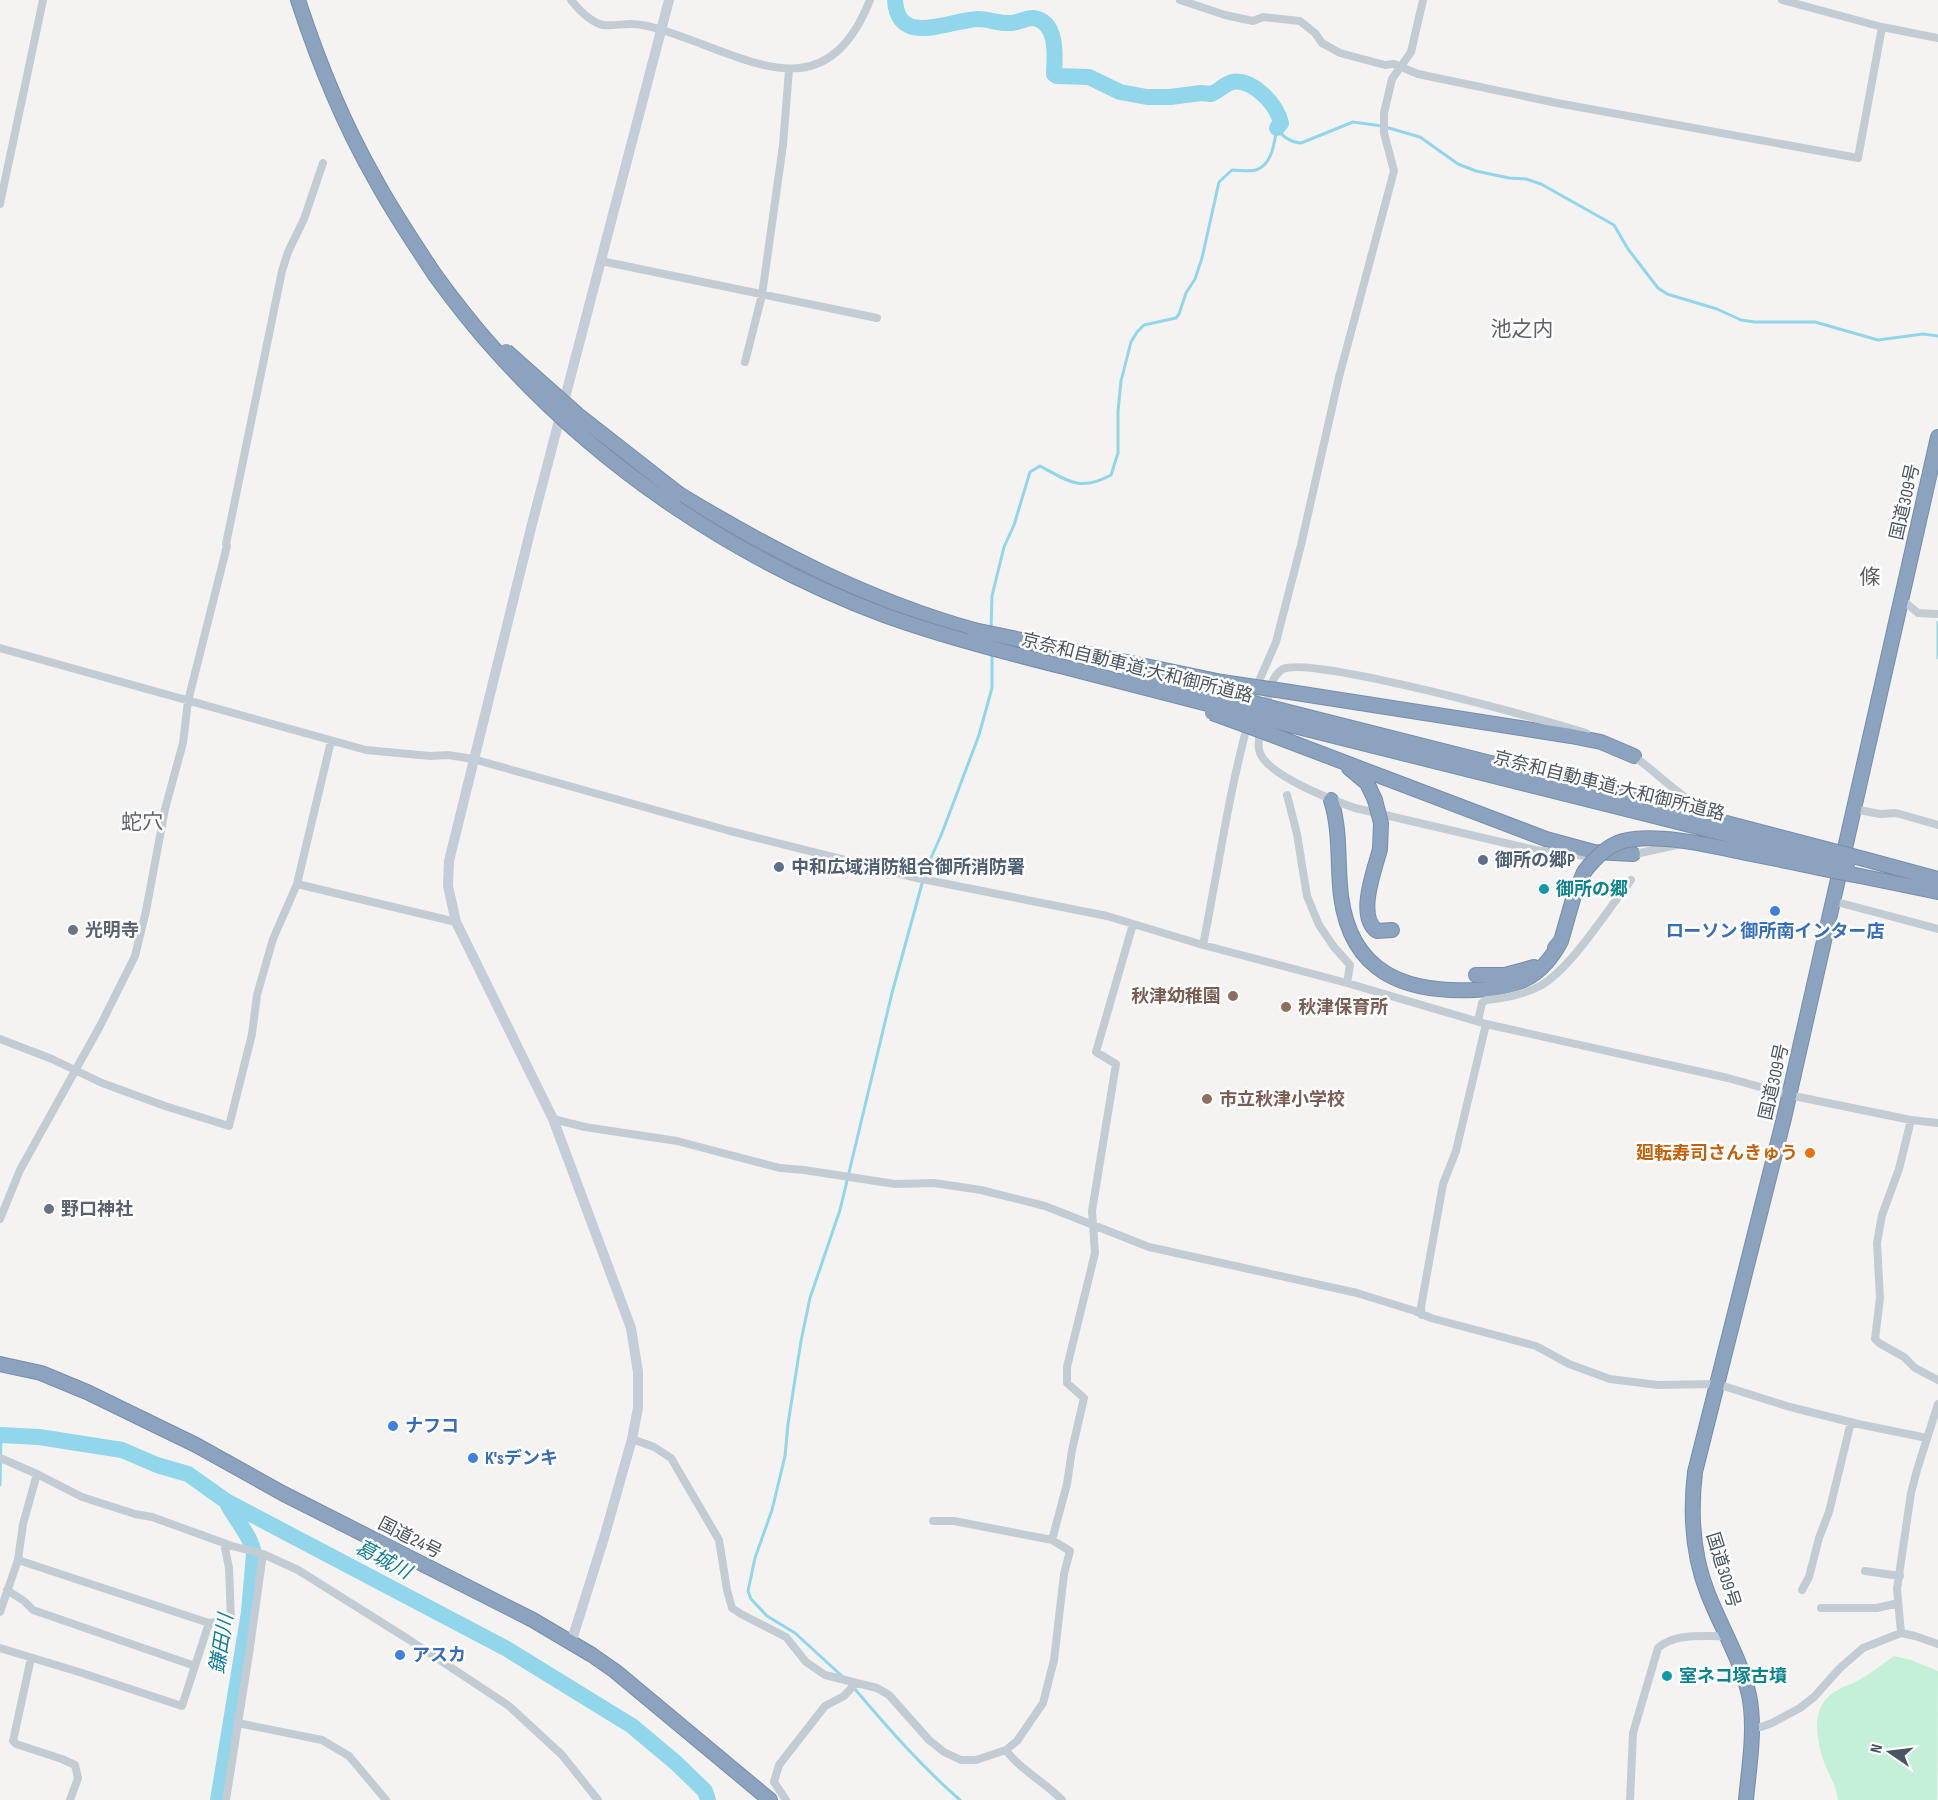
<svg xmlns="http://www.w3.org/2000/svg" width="1938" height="1800" viewBox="0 0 1938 1800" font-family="'Sofia Sans Condensed','Noto Sans JP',sans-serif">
<rect width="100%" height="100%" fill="#f4f3f2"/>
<!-- green -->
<path fill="#c3f0d6" d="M1894 1656 1911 1660 1938 1671 1937 1800H1838C1837 1785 1826 1771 1822 1756 1815 1732 1812 1703 1838 1690 1842 1687 1847 1686 1851 1684 1866 1677 1880 1666 1894 1656Z"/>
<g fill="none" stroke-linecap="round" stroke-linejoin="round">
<!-- stream -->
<path stroke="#92d6eb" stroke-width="3" d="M1278 129C1283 138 1291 142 1301 143L1353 122 1382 126 1420 137 1458 164 1476 171 1509 178 1526 179 1541 184 1614 225 1628 249 1658 288 1667 294 1717 309 1741 320 1755 322H1815L1878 340 1923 334 1938 336
M1938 622V658
M991 630 992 596 1004 547 1014 525 1030 472 1040 466C1068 481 1080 492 1111 475L1118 453V411L1121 381 1131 342 1137 332 1144 325 1176 318 1179 314 1186 293 1195 279 1202 258 1219 182 1232 170C1239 170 1250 172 1256 170 1273 164 1274 142 1277 128
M0 1485 1 1435
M843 1677 795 1633 767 1616 751 1599 748 1591 755 1558 772 1510 785 1456 788 1424 801 1341 810 1298 840 1210 892 993 926 869 942 833 979 735 992 688V651
M854 1688C888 1728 921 1766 960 1800"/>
<!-- river -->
<path stroke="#92d6eb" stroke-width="16" d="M895 0C898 48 949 20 978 19 989 19 1000 24 1011 23 1018 23 1025 18 1033 18 1058 21 1055 56 1054 74L1057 76 1089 77 1120 92 1147 97H1170L1201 93 1211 94C1219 91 1225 84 1232 82 1253 78 1277 105 1281 123L1277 128
M0 1435 39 1437 122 1450 157 1465 188 1474 226 1501 507 1649 632 1726 675 1762 705 1791 708 1800
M218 1800 249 1612 254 1554C251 1535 234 1518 226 1501"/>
<!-- highway casing -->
<g stroke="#778eab" stroke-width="16">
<path id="highway" d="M298 0C318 61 342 121 374 177 392 211 414 243 435 275
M679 494C773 551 868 600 974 630
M1277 690 1571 736 1601 742 1634 756
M1273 708 1661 806
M1270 720 1658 817
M1267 733 1546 839 1594 852 1633 854
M1349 768 1367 783 1375 800
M1331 800C1341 831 1337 864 1341 896 1351 973 1405 993 1474 990 1516 988 1541 979 1561 941
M1380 849C1375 869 1356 916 1377 931L1392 930
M1864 859 1938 879
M1860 876 1938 892
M1555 948 1561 941 1573 899 1584 872
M1476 975H1505L1534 967
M0 1364 41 1373 87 1392 196 1445 284 1494 533 1620 592 1655 615 1671 770 1800
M1746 1800C1749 1766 1756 1729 1749 1695 1741 1660 1721 1627 1708 1594 1692 1554 1690 1514 1695 1472L1784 1118 1938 437"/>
</g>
<!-- street -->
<path stroke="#c4ccd3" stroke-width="8" d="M571 0C579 10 590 22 603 25 612 26 622 24 631 24 641 24 653 27 662 30 747 56 824 115 870 0
M1180 0 1225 15 1253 21 1263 17 1300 21 1315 33 1322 43 1340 53 1385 65 1394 64 1418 74 1557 103 1858 158 1882 27
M1782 0 1882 27 1938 38
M0 204 43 0
M601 261 877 318
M745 362 762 295 783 145 789 70
M1901 599 1918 613 1938 614
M0 648 366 750 430 756 448 755 473 759 730 831 917 878 1107 916 1203 945 1347 983 1486 1024 1728 1078 1789 1095 1911 1120 1938 1123
M1252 706 1259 681 1276 642 1301 545 1339 377 1394 171 1384 133V113L1392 79 1411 52 1423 0
M1266 710C1269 696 1270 676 1283 669 1309 655 1546 720 1586 733
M1261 730C1259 737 1257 746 1260 753 1269 776 1332 800 1355 808L1535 850 1595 857
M1632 755C1660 774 1685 804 1718 815
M1287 795 1297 834 1307 896 1319 925 1334 947 1350 965 1347 983
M1854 809 1880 814 1896 813 1938 825
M1631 855 1681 844
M297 884 456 922
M1833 901 1938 929
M1203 945C1218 871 1228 796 1248 723
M1478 1021 1482 1003 1486 1000C1505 998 1523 995 1540 986 1571 969 1608 909 1631 880
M0 1039 52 1059 102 1083 165 1106 229 1126 252 1034 257 995 273 939 297 884 331 741
M553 1119 585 1127 677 1141 780 1168 804 1170 895 1184 934 1183 981 1190 1045 1206 1149 1247 1357 1293 1415 1311 1431 1318 1536 1346 1569 1364 1610 1379 1658 1385 1717 1384 1790 1407 1858 1424 1927 1438
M1911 1120 1899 1169 1882 1215 1877 1243 1880 1298 1875 1339 1879 1343 1904 1357 1915 1368 1938 1380
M0 1219 20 1170 100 1026 135 956 146 911 165 809 183 743 188 701 227 546 226 544 282 271 288 252 304 219 323 163
M1422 1315 1421 1307 1443 1184 1456 1151 1486 1024
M632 1439 654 1447 671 1458 719 1540 727 1590 732 1608 741 1614 786 1637 806 1662 825 1675 877 1688 889 1695 929 1740 944 1752 961 1760H976L1006 1750 1017 1741 1043 1703 1054 1660 1064 1574 1070 1551 1052 1540 954 1521H933
M0 1458 37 1474 82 1497 135 1514 152 1517 232 1546 263 1554 298 1570 408 1639 509 1706 562 1755 598 1800
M37 1474 23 1524 18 1560 209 1623 231 1620 229 1568 224 1543
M1052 1540 1067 1484 1072 1450 1084 1398 1067 1383V1367L1095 1253 1092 1211 1116 1064 1096 1052 1133 924
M1865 1571 1900 1576
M7 1590 24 1601 33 1610 195 1666
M1802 1590 1809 1577 1819 1538 1829 1512 1851 1422
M1821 1608H1877L1898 1603
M0 1612 18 1560
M1901 1633 1897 1589 1911 1493 1917 1470 1938 1404
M0 1648 79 1672 182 1706 209 1623
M31 1658 13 1741 16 1744 62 1759 75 1765 78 1778 70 1800
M238 1723 322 1740 349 1756 386 1800
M1752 1727H1761L1772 1723 1800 1708 1814 1697 1840 1668 1863 1648 1901 1633 1915 1636 1938 1644
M1006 1750C1020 1770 1045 1782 1062 1800
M226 1800 249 1654 263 1554
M786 1800 774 1782 779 1765 825 1706 844 1696 856 1683
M1630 1800 1633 1733 1658 1648C1676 1632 1704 1637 1727 1636"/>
<!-- secondary -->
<path stroke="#c4cdd8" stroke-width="10" d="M571 1643 604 1538 632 1439 638 1408V1372L631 1328 553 1119 456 922 448 886 449 861 532 524 669 0"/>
<!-- highway -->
<use href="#highway" stroke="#8ca3bf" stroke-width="14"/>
<!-- highway-bridge casing -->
<g stroke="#778eab" stroke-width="16" stroke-linecap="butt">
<path id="highway-bridge" d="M435 275C454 301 474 327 496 351 600 468 737 560 884 615 945 637 1009 653 1072 669 1138 686 1204 703 1270 720
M506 351 578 415 679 494
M974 630 1222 682 1277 690
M1129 671 1273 708
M1212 713 1267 733
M1375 800 1381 823 1380 849
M1661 806 1864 859
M1658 817 1848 865
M1584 872C1594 859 1606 846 1623 841 1658 832 1716 847 1751 854 1788 861 1824 869 1860 876"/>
</g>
<!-- highway-bridge -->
<use href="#highway-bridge" stroke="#8ca3bf" stroke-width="14"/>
</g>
<!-- markers -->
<g fill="#5c6f8a" stroke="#fff" stroke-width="2">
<circle cx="1483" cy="860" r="6"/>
<circle cx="779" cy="867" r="6"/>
</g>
<g fill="#0f9aa8" stroke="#fff" stroke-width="2">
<circle cx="1544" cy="889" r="6"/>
<circle cx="1667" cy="1676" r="6"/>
</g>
<g fill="#3f7fe0" stroke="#fff" stroke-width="2">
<circle cx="1775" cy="911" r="6"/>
<circle cx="393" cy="1426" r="6"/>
<circle cx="473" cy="1458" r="6"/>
<circle cx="400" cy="1655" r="6"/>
</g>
<g fill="#6b7280" stroke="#fff" stroke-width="2">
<circle cx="73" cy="930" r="6"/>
<circle cx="49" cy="1209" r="6"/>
</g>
<g fill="#8d6e63" stroke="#fff" stroke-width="2">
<circle cx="1233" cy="996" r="6"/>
<circle cx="1286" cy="1007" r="6"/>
<circle cx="1207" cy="1099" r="6"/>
</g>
<circle fill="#e8710a" stroke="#fff" stroke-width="2" cx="1810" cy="1153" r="6"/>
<g text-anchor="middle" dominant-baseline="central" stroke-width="5" stroke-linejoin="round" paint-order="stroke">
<!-- street labels -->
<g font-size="18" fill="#4a5560" stroke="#fff">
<text transform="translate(1905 502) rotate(-77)">国道309号</text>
<text transform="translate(1137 668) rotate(14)">京奈和自動車道;大和御所道路</text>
<text transform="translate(1609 786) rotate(14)">京奈和自動車道;大和御所道路</text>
<text transform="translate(1774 1082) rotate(-77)">国道309号</text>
<text transform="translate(410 1538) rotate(27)">国道24号</text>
<text transform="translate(1723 1570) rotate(73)">国道309号</text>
</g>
<!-- service labels -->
<g font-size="18" font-weight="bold" fill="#4e5e75" stroke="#fff" text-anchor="start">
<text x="1495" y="860">御所の郷P</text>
<text x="791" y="867">中和広域消防組合御所消防署</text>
</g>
<!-- culture labels -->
<g font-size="18" font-weight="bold" fill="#0d838f" stroke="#fff" text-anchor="start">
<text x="1556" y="889">御所の郷</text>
<text x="1679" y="1676">室ネコ塚古墳</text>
</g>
<!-- worship labels -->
<g font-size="18" font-weight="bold" fill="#5b616d" stroke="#fff" text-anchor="start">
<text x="85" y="930">光明寺</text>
<text x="61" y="1209">野口神社</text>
</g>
<!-- shop labels -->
<g font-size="18" font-weight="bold" fill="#366cbe" stroke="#fff" text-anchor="start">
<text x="1775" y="931" text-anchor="middle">ローソン 御所南インター店</text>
<text x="405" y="1426">ナフコ</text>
<text x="485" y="1458">K'sデンキ</text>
<text x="412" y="1655">アスカ</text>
</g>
<!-- education labels -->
<g font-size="18" font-weight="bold" fill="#785e54" stroke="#fff" text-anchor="start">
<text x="1221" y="996" text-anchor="end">秋津幼稚園</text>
<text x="1298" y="1007">秋津保育所</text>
<text x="1219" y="1099">市立秋津小学校</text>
</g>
<!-- food labels -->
<g font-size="18" font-weight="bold" fill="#c56008" stroke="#fff" text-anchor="end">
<text x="1798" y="1153">廻転寿司さんきゅう</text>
</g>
<!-- water labels -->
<g font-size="20" font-style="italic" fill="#0f7c9d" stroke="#fff">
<text transform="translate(383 1560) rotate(28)">葛城川</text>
<text transform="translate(222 1644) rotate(-81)">鎌田川</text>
</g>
<!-- quarter labels -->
<g font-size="21" fill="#5f6267" stroke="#fff">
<text x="1522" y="329">池之内</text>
<text x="1870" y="577">條</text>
<text x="142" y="822">蛇穴</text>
</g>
</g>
<!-- north arrow -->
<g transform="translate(1890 1752) rotate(284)" stroke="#ffffff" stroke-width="4.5" paint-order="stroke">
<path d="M0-4.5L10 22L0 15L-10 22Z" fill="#4a5560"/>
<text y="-9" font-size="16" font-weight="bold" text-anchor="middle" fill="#4a5560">N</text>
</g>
</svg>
